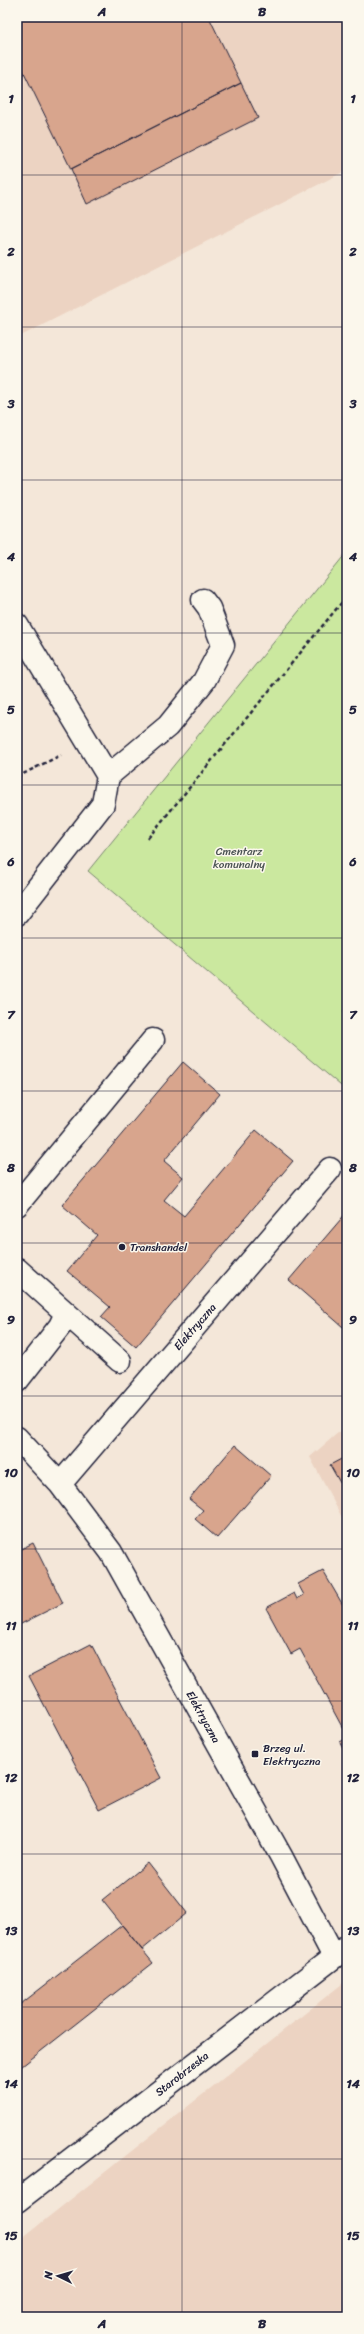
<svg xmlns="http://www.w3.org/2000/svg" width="364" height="2334" viewBox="0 0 364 2334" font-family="Sriracha,sans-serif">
<rect width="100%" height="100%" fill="#f4e7d9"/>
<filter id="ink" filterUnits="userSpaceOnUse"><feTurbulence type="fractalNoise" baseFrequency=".025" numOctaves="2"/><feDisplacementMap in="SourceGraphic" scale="8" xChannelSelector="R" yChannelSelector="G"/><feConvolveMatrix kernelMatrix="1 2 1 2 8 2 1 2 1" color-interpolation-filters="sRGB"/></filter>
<g filter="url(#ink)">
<!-- built -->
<path fill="#ecd3c2" d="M17 17H347V170L17 338Z
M347 1425V1527L310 1457Z
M347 1980V2317H17V2242Z"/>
<!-- green -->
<path fill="#cbe89f" stroke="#76856d" d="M347 552V1091L88 871Z"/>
<!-- building -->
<path fill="#d8a58d" stroke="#22223b" d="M17 17H209L241 83 71 169 17 58Z
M241 83 258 118 87 204 71 169Z
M183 1062 220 1094 164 1161 183 1177 164 1200 184 1216 256 1130 293 1161 136 1347 101 1317 110 1307 67 1271 97 1235 62 1205Z
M347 1212V1322L343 1327 289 1280Z
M235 1445 271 1476 217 1538 195 1519 203 1510 189 1499Z
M347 1456V1495L330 1465Z
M33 1543 63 1603 17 1626V1551Z
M323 1571 347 1612V1736L300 1649 291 1654 266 1608 294 1593 297 1599 304 1595 298 1584Z
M91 1644 161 1778 99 1810 29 1676Z
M347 1738V1756L340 1742Z
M148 1863 187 1913 142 1950 102 1900Z
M122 1925 153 1963 17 2070V2007Z"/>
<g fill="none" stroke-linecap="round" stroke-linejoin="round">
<!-- minor casing -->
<g stroke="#22223b" stroke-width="25">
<path id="minor" d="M17 625 108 776 103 804 17 914
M108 776 168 726 204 681 223 645 209 608 203 600
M17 1205 153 1040
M17 1269 66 1313 60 1326 17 1381
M66 1313 120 1361
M17 1438 60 1484 111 1552 281 1856 334 1957
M60 1484 330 1169
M17 2201 347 1947"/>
</g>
<!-- path -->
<path stroke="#22223b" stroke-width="2.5" stroke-dasharray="4 3" stroke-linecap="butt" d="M17 777 61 755
M148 838 347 596
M344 1012 347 1008"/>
<!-- minor -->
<use href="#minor" stroke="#fbf7ec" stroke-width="22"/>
</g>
</g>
<!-- grid -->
<path fill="none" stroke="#22223b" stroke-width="1" stroke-opacity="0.55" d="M182 17V2317M17 175H347M17 327H347M17 480H347M17 633H347M17 785H347M17 938H347M17 1091H347M17 1243H347M17 1396H347M17 1549H347M17 1701H347M17 1854H347M17 2007H347M17 2159H347"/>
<!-- markers -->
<g fill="#22223b" stroke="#fbf7ec" stroke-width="1.5">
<circle cx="122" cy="1247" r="4"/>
<rect x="251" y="1750" width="8" height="8" rx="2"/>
</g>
<g text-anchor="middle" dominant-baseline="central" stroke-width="3" stroke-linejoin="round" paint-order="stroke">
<!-- park labels -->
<g font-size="11" fill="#4c5454" stroke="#fbf7ec">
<text x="239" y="851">Cmentarz<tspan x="239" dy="13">komunalny</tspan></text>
</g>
<!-- poi labels -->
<g font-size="11" fill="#22223b" stroke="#fbf7ec" text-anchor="start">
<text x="130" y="1247">Transhandel</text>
<text x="263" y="1748">Brzeg ul.<tspan x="263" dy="13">Elektryczna</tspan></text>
</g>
<!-- street labels -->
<g font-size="11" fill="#22223b" stroke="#fbf7ec">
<text transform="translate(195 1327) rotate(-49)">Elektryczna</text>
<text transform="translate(203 1717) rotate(61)">Elektryczna</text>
<text transform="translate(182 2074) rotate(-38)">Starobrzeska</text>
</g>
</g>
<!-- margin -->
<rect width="364" height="2334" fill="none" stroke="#fbf7ec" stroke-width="44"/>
<!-- north arrow -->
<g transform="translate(58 2276) rotate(275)" stroke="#fbf7ec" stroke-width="3" paint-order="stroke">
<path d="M0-3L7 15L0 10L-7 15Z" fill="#22223b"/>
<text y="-6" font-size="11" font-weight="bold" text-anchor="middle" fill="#22223b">N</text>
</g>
<rect x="22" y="22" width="320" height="2290" fill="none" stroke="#22223b" stroke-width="1.5"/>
<g font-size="13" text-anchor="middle" font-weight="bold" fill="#22223b">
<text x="102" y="16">A</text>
<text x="262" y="16">B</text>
<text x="11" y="103">1</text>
<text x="353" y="103">1</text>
<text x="11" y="256">2</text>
<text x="353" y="256">2</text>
<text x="11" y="408">3</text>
<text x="353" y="408">3</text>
<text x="11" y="561">4</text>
<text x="353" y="561">4</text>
<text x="11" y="714">5</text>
<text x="353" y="714">5</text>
<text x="11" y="866">6</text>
<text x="353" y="866">6</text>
<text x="11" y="1019">7</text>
<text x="353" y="1019">7</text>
<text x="11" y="1172">8</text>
<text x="353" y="1172">8</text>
<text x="11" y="1324">9</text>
<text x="353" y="1324">9</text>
<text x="11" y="1477">10</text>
<text x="353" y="1477">10</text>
<text x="11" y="1630">11</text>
<text x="353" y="1630">11</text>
<text x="11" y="1782">12</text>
<text x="353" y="1782">12</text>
<text x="11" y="1935">13</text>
<text x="353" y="1935">13</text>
<text x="11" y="2088">14</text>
<text x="353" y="2088">14</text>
<text x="11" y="2240">15</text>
<text x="353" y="2240">15</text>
<text x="102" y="2328">A</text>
<text x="262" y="2328">B</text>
</g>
</svg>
